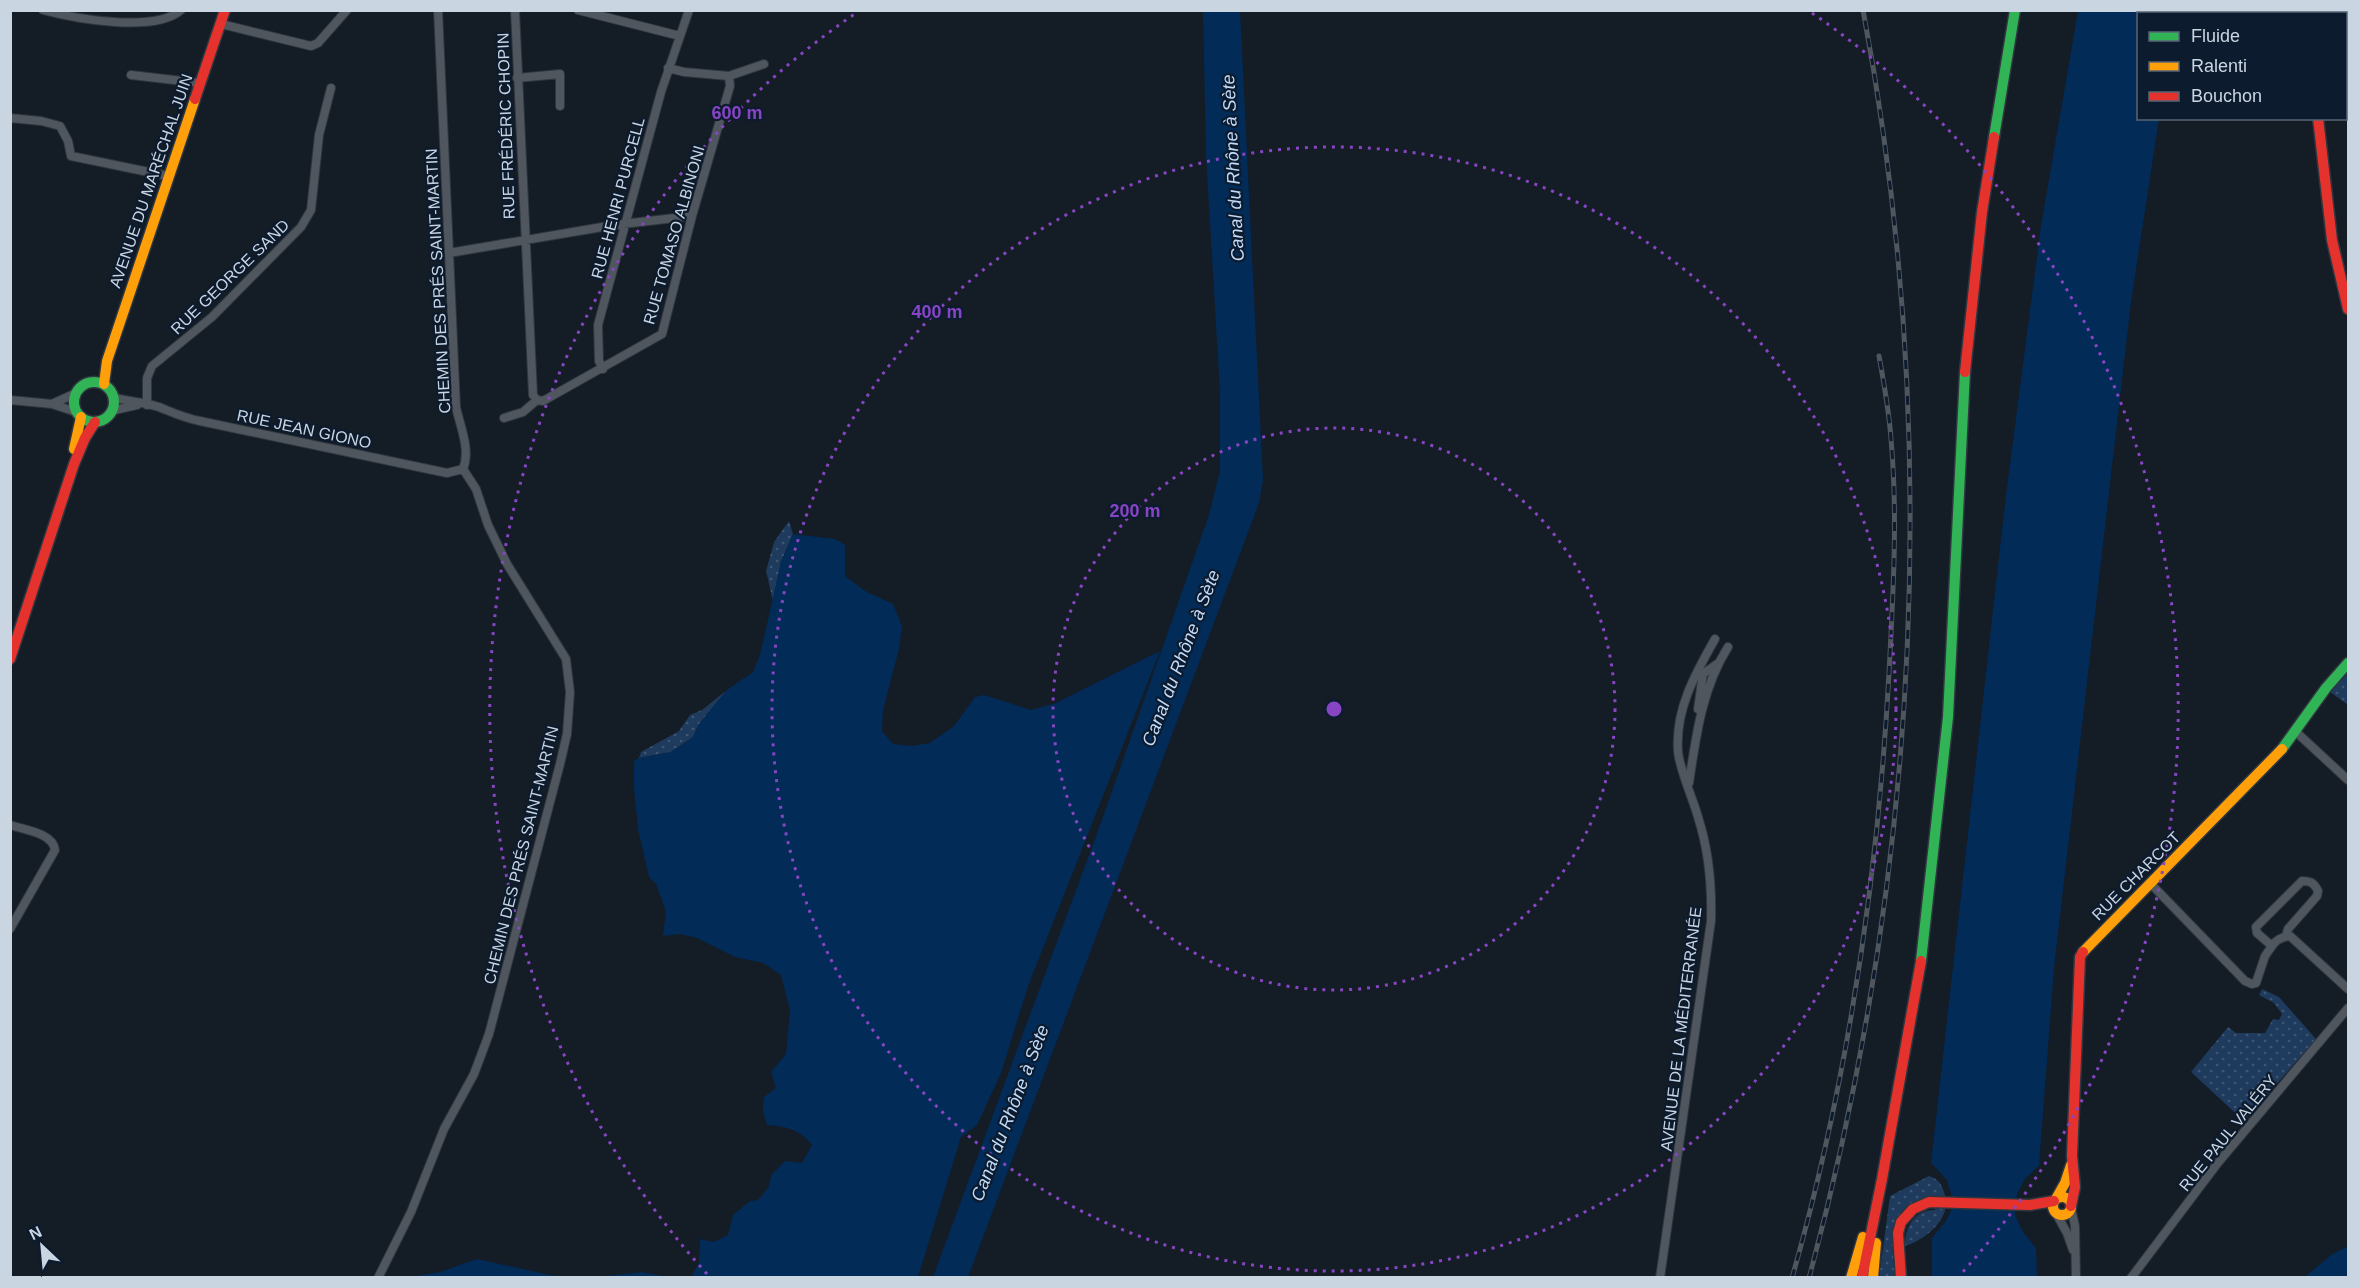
<svg xmlns="http://www.w3.org/2000/svg" width="2359" height="1288" viewBox="0 0 2359 1288" font-family="Arial,sans-serif">
<defs>
<pattern id="grass-dots" width="8" height="8" patternUnits="userSpaceOnUse" patternTransform="scale(1.5)"><rect width="8" height="8" fill="#1e3a5c"/><path d="M2 2h.1M6 6h.1" fill="none" stroke="#3d5673" stroke-width="1.8" stroke-linecap="round"/></pattern>
</defs>
<rect width="100%" height="100%" fill="#141c26"/>
<!-- grass -->
<path fill="url(#grass-dots)" d="M789 521 793 534 781 562 773 601 766 571 774 542Z
M2348 670V705L2330 692 2340 677Z
M727 690 699 724 693 737 671 752 639 758 641 752 679 731 690 715 702 710Z
M2262 989 2279 997 2316 1039 2244 1121 2191 1072 2228 1027 2236 1033H2265L2273 1019 2279 1020 2282 1014 2274 1003 2259 995Z
M1929 1176C1938 1179 1941 1183 1944 1192 1954 1217 1926 1240 1905 1246 1905 1227 1914 1210 1935 1210V1197C1886 1199 1892 1242 1895 1277L1879 1278 1890 1196Z"/>
<!-- water -->
<path fill="#022b58" d="M1203 11H1240L1263 480 1259 503 968 1277H933L1098 831 1209 515 1220 471V392L1206 155Z
M2078 11H2181L2180 13 2138 14V118L2159 119 2131 302 2054 968 2039 1165 2024 1180 2017 1194 2015 1215 2023 1232 2036 1248 2037 1277H1932V1238L1946 1221 1954 1204 1947 1180 1931 1163 2006 495 2041 226Z
M2335 11H2348V118L2346 116V14L2334 13Z
M793 534 835 539 845 545V576L865 591 893 604 902 626 899 649 883 710 882 731 893 744 911 746 930 743 954 726 975 697 984 695 1031 710 1056 703 1160 651 1028 986 1001 1073 977 1125 961 1137 918 1277H596L642 1272 669 1277 692 1276 699 1262 700 1239 714 1242 728 1235 733 1215 750 1201 758 1200 768 1188 772 1174 785 1161 802 1163 812 1145C801 1130 785 1126 767 1125L763 1111 764 1097 776 1088 771 1072 786 1054 790 1010 781 975 763 963 735 957 697 938 680 934 663 936 666 911 656 884 649 877 638 829 634 789V761L639 758 671 752 693 737 699 724 727 690 753 672 760 655 781 562Z
M2348 1246V1277H2305L2331 1255Z
M477 1259 550 1275 577 1277H409L440 1272Z"/>
<g fill="none" stroke-linecap="round" stroke-linejoin="round">
<!-- street casing -->
<g stroke="#2f363f" stroke-width="10">
<path id="street" d="M43 10C76 19 155 33 181 10
M515 10 533 395 537 400 543 401 662 334 692 216 730 86 729 76 684 72 668 68
M578 10 680 36
M221 24 311 46 318 43 347 10
M131 75 200 83
M729 76 764 64
M517 78 560 74V106
M10 118 41 121 60 126 68 141 71 156 168 176
M449 253 614 225 692 216
M603 369 599 361 598 325 661 92 689 10
M113 397C128 402 145 402 159 407 174 413 184 418 200 421L447 473 463 469
M10 400 52 404 76 412
M52 404 76 393
M147 405V378L152 366 212 317 301 227 311 210 319 135 331 88
M111 411 137 405
M504 418 523 412 537 400
M1698 709 1703 674 1717 664
M2296 732 2348 780
M1689 783C1696 736 1702 688 1728 647
M10 825C25 830 53 833 55 850L10 929
M2151 884 2245 981 2252 984 2256 983 2265 956 2272 946
M2286 936 2288 929 2317 896 2318 891C2314 883 2311 881 2302 881L2256 927 2257 933 2272 946C2276 939 2282 937 2290 936L2348 989
M2071 1208 2075 1226 2076 1278
M2057 1215 2067 1233 2073 1250
M378 1278 411 1212 444 1129 474 1074 489 1034 560 764 567 734 570 692 566 659 507 564 488 525 476 489 463 469C471 450 460 426 456 407L438 10
M1660 1278 1711 921C1712 886 1709 851 1698 817 1693 799 1679 768 1678 751 1675 710 1695 674 1715 639
M2131 1278 2217 1164 2348 1008"/>
</g>
<!-- fast casing -->
<g stroke="#2f363f" stroke-width="13">
<path id="fast" d="M2302 10V14
M1994 137 2015 10
M74 402a20 20 0 1 1 40 0a20 20 0 1 1-40 0Z
M2282 749 2326 688 2348 663
M1921 961 1948 717 1965 372"/>
</g>
<!-- slow casing -->
<g stroke="#2f363f" stroke-width="13">
<path id="slow" d="M104 384 107 361 195 99
M74 449 81 417
M2083 952 2282 749
M2053 1206a9 9 0 1 1 18 0a9 9 0 1 1-18 0Z
M2056 1199 2065 1183 2071 1165
M1851 1278 1863 1237
M1873 1278 1876 1243"/>
</g>
<!-- jam casing -->
<g stroke="#2f363f" stroke-width="13">
<path id="jam" d="M195 99 225 10
M2318 118 2332 240 2348 309
M1965 372 1982 212 1994 137
M10 659 74 464 85 438 95 422
M2071 1206 2075 1187 2072 1156 2080 957 2083 952
M1862 1278 1882 1179 1921 961
M1901 1278 1898 1233 1901 1222 1913 1209 1929 1202 2030 1205 2054 1201"/>
</g>
<!-- street -->
<use href="#street" stroke="#4f565e" stroke-width="8"/>
<!-- fast -->
<use href="#fast" stroke="#30b455" stroke-width="10"/>
<!-- slow -->
<use href="#slow" stroke="#ff9f0a" stroke-width="10"/>
<!-- jam -->
<use href="#jam" stroke="#e5322d" stroke-width="10"/>
<!-- rail casing -->
<g stroke="#50565d" stroke-width="5">
<path id="rail" d="M1792 1278C1848 1081 1878 877 1889 673 1893 596 1898 516 1891 439 1889 411 1884 383 1879 356
M1809 1278C1920 867 1942 429 1863 10"/>
</g>
<!-- rail -->
<use href="#rail" stroke="#0c1b2e" stroke-width="3" stroke-dasharray="9" stroke-linecap="butt"/>
</g>
<!-- distance rings -->
<g fill="none" stroke="#8745c4" stroke-width="3" stroke-dasharray="3 6">
<circle cx="1334" cy="709" r="281"/>
<circle cx="1334" cy="709" r="562"/>
<path d="M707 1274A844 844 0 0 1 856 13M1812 13A844 844 0 0 1 1961 1274"/>
</g>
<g text-anchor="middle" dominant-baseline="central" stroke-width="4.5" stroke-linejoin="round" paint-order="stroke">
<!-- street labels -->
<g font-size="16" fill="#cad5e2" stroke="#0c1b2e">
<text transform="translate(506 126) rotate(-92)">RUE FRÉDÉRIC CHOPIN</text>
<text transform="translate(151 181) rotate(-71)">AVENUE DU MARÉCHAL JUIN</text>
<text transform="translate(618 198) rotate(-75)">RUE HENRI PURCELL</text>
<text transform="translate(674 235) rotate(-74)">RUE TOMASO ALBINONI</text>
<text transform="translate(230 277) rotate(-44)">RUE GEORGE SAND</text>
<text transform="translate(438 281) rotate(-93)">CHEMIN DES PRÉS SAINT-MARTIN</text>
<text transform="translate(304 429) rotate(12)">RUE JEAN GIONO</text>
<text transform="translate(521 855) rotate(-76)">CHEMIN DES PRÉS SAINT-MARTIN</text>
<text transform="translate(2136 876) rotate(-45)">RUE CHARCOT</text>
<text transform="translate(1681 1029) rotate(-83)">AVENUE DE LA MÉDITERRANÉE</text>
<text transform="translate(2228 1133) rotate(-51)">RUE PAUL VALÉRY</text>
</g>
<!-- water labels -->
<g font-size="18" font-style="italic" fill="#c1daf9" stroke="#0c1b2e">
<text transform="translate(1233 168) rotate(-93)">Canal du Rhône à Sète</text>
<text transform="translate(1181 658) rotate(-69)">Canal du Rhône à Sète</text>
<text transform="translate(1010 1113) rotate(-69)">Canal du Rhône à Sète</text>
</g>
</g>
<circle cx="1334" cy="709" r="9" fill="#8745c4" stroke="#0c1b2e" stroke-width="3"/>
<g font-size="18" text-anchor="middle" font-weight="bold" fill="#8745c4" stroke="#0c1b2e" stroke-width="4.5" stroke-linejoin="round" paint-order="stroke">
<text x="737" y="119">600 m</text>
<text x="937" y="318">400 m</text>
<text x="1135" y="517">200 m</text>
</g>
<!-- border -->
<rect width="2359" height="1288" fill="none" stroke="#cad5e2" stroke-width="24"/>
<!-- legend -->
<rect x="2137" y="12" width="210" height="108" fill="#0c1b2e" stroke="#586576" stroke-width="1.5"/>
<rect x="2149" y="32" width="30" height="9" fill="#30b455" stroke="#586576" stroke-width="1.5"/>
<text x="2191" y="42" font-size="18" fill="#cad5e2">Fluide</text>
<rect x="2149" y="62" width="30" height="9" fill="#ff9f0a" stroke="#586576" stroke-width="1.5"/>
<text x="2191" y="72" font-size="18" fill="#cad5e2">Ralenti</text>
<rect x="2149" y="92" width="30" height="9" fill="#e5322d" stroke="#586576" stroke-width="1.5"/>
<text x="2191" y="102" font-size="18" fill="#cad5e2">Bouchon</text>
<!-- north arrow -->
<g transform="translate(42 1246) rotate(334)" stroke="#0c1b2e" stroke-width="4.5" paint-order="stroke">
<path d="M0-4.5L10 22L0 15L-10 22Z" fill="#cad5e2"/>
<text y="-9" font-size="16" font-weight="bold" text-anchor="middle" fill="#cad5e2">N</text>
</g>
</svg>
